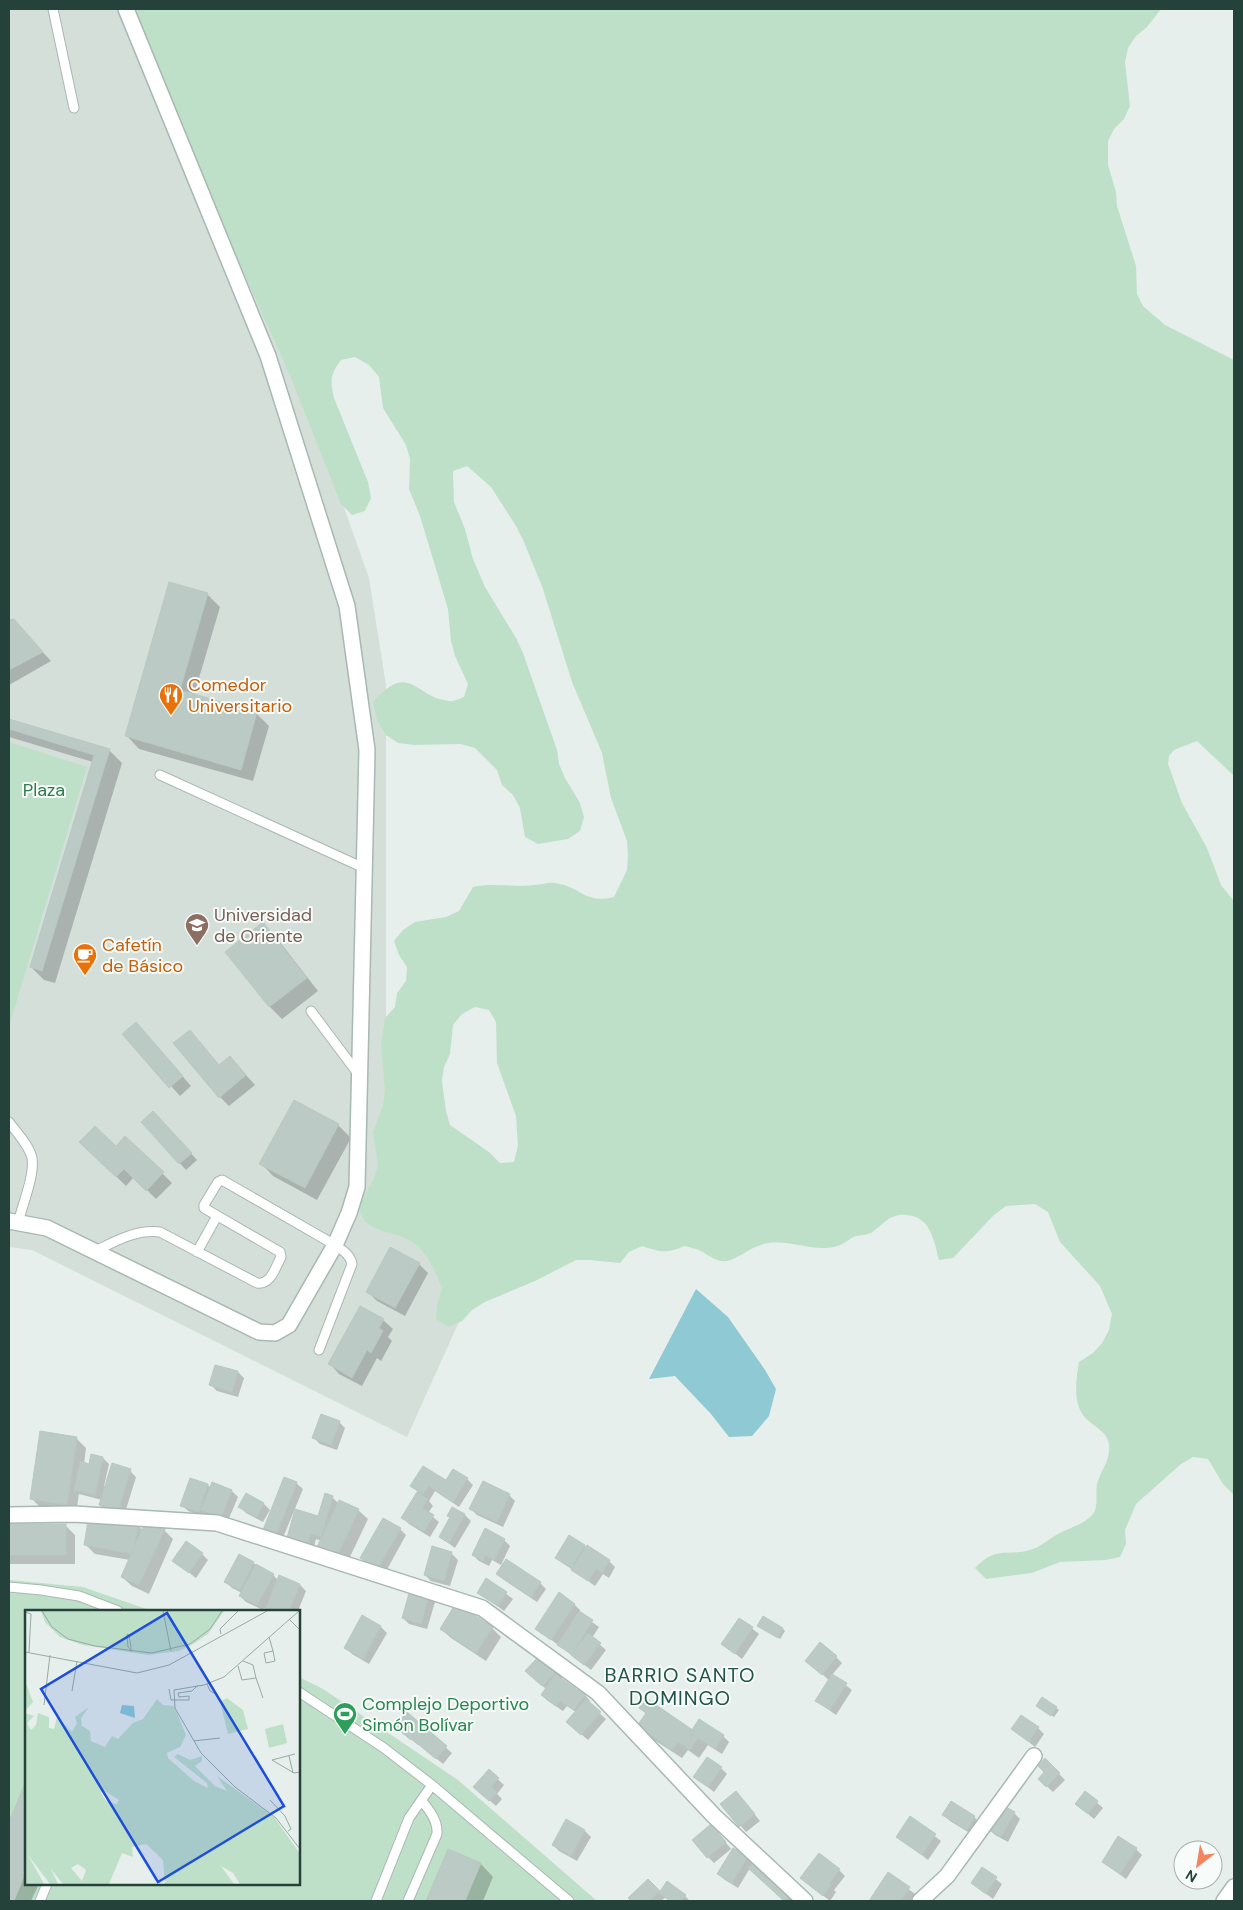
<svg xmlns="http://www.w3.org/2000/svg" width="1243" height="1910" viewBox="0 0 1243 1910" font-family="'DM Sans',sans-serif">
<rect width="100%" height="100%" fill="#e6efeb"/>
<!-- built -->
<path fill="#d4dfda" d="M9 9H159L290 355 369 578 386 685V1206L485 1264 407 1437 32 1250 9 1247Z"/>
<!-- green -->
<path fill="#bfe0c8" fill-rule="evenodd" d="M135 9H1161L1147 27 1136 36 1128 48 1125 62 1130 106 1124 119 1114 129 1108 141V165L1116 192 1117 206 1136 266 1137 294 1143 306 1165 325 1234 360V776L1197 741 1174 750 1169 756 1168 764 1182 803 1207 848 1221 885 1234 901V1495L1223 1484 1208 1459 1193 1457 1181 1464 1136 1504 1125 1530 1126 1544 1120 1557 1106 1560 1060 1562 1032 1573 986 1579 975 1568C997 1545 1005 1557 1030 1550 1040 1547 1045 1542 1053 1537 1066 1528 1083 1526 1093 1514 1099 1505 1095 1494 1097 1484 1101 1469 1111 1460 1109 1444 1107 1433 1098 1429 1090 1422 1071 1408 1076 1381 1079 1362L1093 1353 1102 1343 1109 1330 1112 1314 1100 1286 1060 1242 1048 1212 1035 1204 1006 1206 994 1215 953 1258 939 1260C934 1241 931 1217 907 1215 890 1213 884 1224 871 1233 867 1235 861 1235 856 1236 850 1238 846 1243 840 1245 817 1254 794 1240 769 1243 752 1245 740 1258 727 1261 717 1263 707 1254 699 1250 694 1248 689 1247 684 1246 667 1254 660 1252 642 1246L629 1252 620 1263 590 1260H576L535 1281 485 1302 472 1310 462 1321 449 1327 436 1319 437 1305 442 1288C435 1271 426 1249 409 1240 395 1232 376 1233 365 1221 362 1217 360 1211 358 1206L373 1180 378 1166 373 1132 383 1105 385 1090 381 1046 385 1018 395 1007 397 993 406 981 407 967 399 955 394 941 403 930 415 922 446 917 459 911 473 887C494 882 513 888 534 885 544 884 550 881 560 884 583 889 586 904 614 897L627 870 628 855 627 841 611 798 602 753 572 682 543 589 524 542 516 526 491 487 467 466 453 471 454 502 465 529 473 559 485 587 516 638 523 653 557 750 559 764 565 778 580 803 584 817 580 831 568 839 538 844 525 837 520 808 513 795 502 785 497 770 475 748 460 744 414 745 398 743 386 735 377 720 373 702C410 660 415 698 449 701 453 702 459 699 464 697L468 684 455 656 451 641 448 609 420 516 409 489 410 459 406 445 383 408 379 377 369 365 355 357 341 360C330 375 330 380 334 398L368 482 371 498 365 511 352 515 341 504 291 378 232 247ZM475 1007 489 1010 496 1022 497 1063 516 1116 518 1145 514 1162 500 1163 489 1152 450 1125 446 1111 442 1081 444 1067 450 1054 453 1025 462 1014Z
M9 742 87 767 9 1027Z
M9 1580 83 1587 152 1611H26V1884H299V1677L323 1689 458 1780 597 1901H9Z"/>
<!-- water -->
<path fill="#8ec9d4" d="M696 1289 728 1317 765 1370 776 1389 769 1416 752 1436 729 1437 711 1414 675 1376 649 1379Z"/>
<!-- shadow -->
<path fill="#0003" d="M207 594 220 607 194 695 256 713 269 726 253 781 139 749 127 736Z
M13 620 51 661 9 685V621Z
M9 720 109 750 122 763 55 983 44 980 31 967 93 762 9 737Z
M263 924 276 937 318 991 282 1019 270 1007 227 952Z
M145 1033 191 1086 180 1096 124 1034Z
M230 1057 255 1085 229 1106 220 1097 219 1066Z
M159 1118 197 1160 186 1170 143 1122Z
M338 1125 351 1138 317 1200 273 1176 261 1163Z
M125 1137 172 1183 156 1199 134 1177 126 1186 81 1142 116 1147Z
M419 1264 428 1273 405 1316 377 1301 368 1292Z
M383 1320 393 1329 388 1337 392 1341 381 1361 377 1358 362 1386 339 1374 330 1364Z
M238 1372 244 1378 238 1397 217 1391 211 1385Z
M339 1422 345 1428 337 1450 320 1444 314 1438Z
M41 1433 77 1439 86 1448 84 1464 90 1465 103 1458 109 1464 104 1486H106L130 1471 136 1477 124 1516 106 1511 100 1505 102 1500 79 1494 76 1513 41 1508 31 1498Z
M285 1479 296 1483 303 1489 282 1540 265 1530Z
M467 1479 473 1485 459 1507 435 1491 429 1501 433 1506 428 1513 439 1522 430 1537 409 1524 403 1518 418 1492 412 1486Z
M213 1483 232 1491 238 1497 227 1523 206 1514 205 1517 188 1511 182 1505 208 1485 211 1488Z
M246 1495 264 1504 270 1510 263 1522 246 1513 240 1507Z
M509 1495 515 1501 503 1527 477 1515 471 1509Z
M332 1497 339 1504 358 1510 368 1519 346 1565 322 1541 316 1539 313 1550 294 1544 319 1517Z
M453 1509 465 1515 471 1521 455 1548 440 1537 451 1518 448 1516Z
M65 1525 75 1535V1564H9V1526Z
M138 1525 143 1531 164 1530 173 1539 149 1594 132 1586 122 1577 130 1560 95 1554 86 1545Z
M400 1529 406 1535 385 1573 368 1564 362 1558Z
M570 1537 609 1561 615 1567 609 1578 603 1574 595 1586 556 1558Z
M504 1540 510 1546 501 1565 492 1560 489 1566 479 1561 473 1555Z
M202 1554 208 1560 196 1578 174 1561Z
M452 1554 458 1560 450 1586 431 1581 425 1575Z
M253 1563 273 1575 278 1580 279 1577 300 1585 306 1591 298 1611H268L264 1608 263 1610 246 1602 240 1596 242 1593 232 1588 226 1582Z
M498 1574 540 1583 546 1589 537 1602 504 1580Z
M487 1579 513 1599 504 1611 478 1592Z
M429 1596 435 1602 427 1629 409 1624 403 1618Z
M574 1604 580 1610 579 1613 599 1627 592 1638 606 1650 591 1670 537 1629Z
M363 1617 381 1627 387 1633 369 1664 352 1654 346 1648Z
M740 1619 759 1634 742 1659 723 1644Z
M492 1628 501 1637 486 1661 451 1638 441 1629Z
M762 1628 783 1629 785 1631 780 1639Z
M541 1656 563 1677 561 1679 585 1695 590 1701 589 1704 606 1719 588 1740 574 1728 576 1712 567 1706 563 1711 548 1701 542 1695 546 1689 527 1671Z
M836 1657 842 1663 832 1675 852 1690 836 1715 817 1701 830 1681 807 1661Z
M641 1708 692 1731 723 1736 729 1742 722 1754 708 1745 699 1758 688 1750 682 1758 648 1736 639 1726 647 1714Z
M1040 1708H1056L1059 1710 1054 1717Z
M407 1714 452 1753 443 1764 419 1744 418 1745 402 1732Z
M1038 1728 1044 1734 1035 1747 1013 1729Z
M1045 1760 1065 1780 1053 1792 1039 1779 1046 1772Z
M721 1768 727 1774 714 1792 695 1777Z
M489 1771 504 1785 497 1794 502 1799 496 1806 481 1793Z
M26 1784V1884H39L31 1901H9V1825Z
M1085 1792 1103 1808 1094 1819 1082 1809Z
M742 1799 760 1821 746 1832 722 1804Z
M1014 1813 1020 1819 1008 1842 995 1835 989 1829Z
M944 1815 974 1817 980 1823 973 1835 950 1821Z
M911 1818 941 1841 928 1860 898 1836Z
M567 1821 585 1831 591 1837 577 1861 559 1851 553 1845Z
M717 1832 731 1849 714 1863 708 1857Z
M1136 1849 1142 1855 1126 1879 1103 1862Z
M449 1851 481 1864 493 1877 483 1901H427Z
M747 1857 754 1864 801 1901H784L750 1868 738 1888 725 1880 719 1874Z
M982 1869 1002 1884 993 1899 972 1883Z
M839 1870 845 1876 834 1890 836 1892 830 1901 801 1878Z
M888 1874 915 1894 911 1901H870Z
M648 1881 660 1893 685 1896 690 1901H671L666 1897 661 1901H633L630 1898Z"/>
<!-- building -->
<path fill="#bbcac4" stroke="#b8c9c2" d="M169 582 208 593 180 690 257 712 241 770 125 736Z
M14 619 43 652 9 670V620Z
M9 719 110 749 42 971 30 967 94 755 9 729Z
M263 922 307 978 269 1007 225 952Z
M136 1022 183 1076 169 1088 122 1034Z
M190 1030 219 1065 230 1056 246 1075 219 1098 173 1043Z
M294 1100 339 1124 305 1188 259 1164Z
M153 1111 192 1153 179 1164 141 1122Z
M95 1126 116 1146 125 1136 164 1172 146 1191 124 1169 116 1177 79 1142Z
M390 1247 420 1263 395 1308 366 1292Z
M360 1306 384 1319 379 1328 383 1331 371 1353 367 1350 352 1378 328 1364Z
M215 1365 238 1371 232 1392 209 1385Z
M321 1414 340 1421 331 1445 312 1438Z
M40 1431 77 1437 67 1505 30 1499Z
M91 1454 103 1457 95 1495 74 1490 80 1461 89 1464Z
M112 1463 131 1469 118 1511 99 1505Z
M423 1466 446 1480 453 1469 468 1478 453 1502 429 1486 423 1494 410 1486Z
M284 1477 297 1482 276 1535 263 1530Z
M190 1478 208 1484 199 1512 180 1506Z
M483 1481 510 1494 497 1522 469 1509Z
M212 1482 232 1490 221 1518 201 1510Z
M417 1492 428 1499 422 1508 434 1515 424 1531 401 1518Z
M246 1493 264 1503 257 1517 238 1507Z
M325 1493 333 1496 321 1537 311 1534 308 1544 287 1538 295 1509 318 1516Z
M339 1500 359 1509 337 1556 317 1547Z
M452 1507 465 1514 449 1543 439 1537 450 1517 447 1516Z
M89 1515 138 1524 133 1554 84 1545Z
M383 1518 401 1528 378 1568 360 1558Z
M146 1520 165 1529 139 1585 121 1577Z
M9 1524H66V1555H9Z
M485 1528 505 1539 494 1560 485 1555 483 1561 472 1555Z
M569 1535 585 1545 571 1568 555 1558Z
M186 1541 203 1553 189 1573 172 1561Z
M587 1545 610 1560 602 1573 596 1569 588 1581 571 1570Z
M432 1546 452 1552 444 1581 424 1575Z
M239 1554 254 1562 240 1590 224 1582Z
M506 1559 541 1582 531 1597 496 1574Z
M256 1564 274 1574 257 1605 239 1596Z
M279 1575 300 1584 289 1611 265 1610Z
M486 1578 507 1592 498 1606 477 1593Z
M410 1590 429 1595 421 1624 402 1618Z
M559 1592 575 1604 551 1640 535 1629Z
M456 1603 493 1627 476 1653 440 1629Z
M579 1611 593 1620 572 1654 557 1645Z
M362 1615 381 1626 363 1659 344 1648Z
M763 1616 783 1628 778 1638 757 1626Z
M739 1618 753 1627 735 1654 721 1644Z
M588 1633 601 1643 584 1665 571 1655Z
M820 1642 837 1656 822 1675 805 1661Z
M541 1654 558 1670 542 1686 525 1671Z
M555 1674 585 1695 574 1710 560 1701 556 1706 541 1695Z
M832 1674 847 1683 830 1710 815 1701Z
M1042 1697 1057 1707 1051 1716 1036 1706Z
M646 1698 700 1735 690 1750 678 1742 672 1750 637 1726 646 1713 639 1708Z
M586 1699 601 1712 581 1735 566 1722Z
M407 1712 447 1746 436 1759 412 1739 411 1740 395 1727Z
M1021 1715 1039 1727 1029 1742 1011 1729Z
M699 1719 724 1735 715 1749 690 1733Z
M707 1757 722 1767 708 1787 693 1777Z
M1045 1758 1060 1773 1046 1787 1038 1779 1044 1772 1038 1766Z
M489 1769 499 1778 491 1787 497 1792 489 1801 473 1787Z
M26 1781V1871L14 1901H9V1822Z
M736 1791 755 1814 739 1827 720 1804Z
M1085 1791 1098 1801 1088 1814 1075 1804Z
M951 1801 975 1816 967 1830 942 1815Z
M1000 1804 1015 1812 1001 1837 987 1829Z
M910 1816 936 1834 922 1855 896 1837Z
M566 1819 585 1830 571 1856 552 1845Z
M711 1824 726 1842 707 1858 692 1840Z
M1118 1836 1137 1848 1120 1874 1102 1862Z
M733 1848 748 1856 732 1883 717 1874Z
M448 1849 481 1863 465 1901H426Z
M819 1853 840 1869 829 1884 831 1886 823 1896 800 1878Z
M758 1858 793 1893 784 1901 748 1868Z
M982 1867 997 1877 986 1894 971 1883Z
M888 1872 910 1887 901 1901H869Z
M648 1879 660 1891 649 1901H631L628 1898Z
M667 1881 686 1895 681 1901H670L659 1893Z"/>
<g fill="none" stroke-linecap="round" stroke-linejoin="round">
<!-- lane casing -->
<g stroke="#a8b8b2" stroke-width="11">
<path id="lane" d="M53 9 74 108
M160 775 364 868
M311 1011 359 1075
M9 1122C16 1132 29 1145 32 1158 35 1175 22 1206 18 1223
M95 1251C116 1241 136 1229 160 1232L257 1283C271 1285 275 1268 281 1257L280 1252 204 1208V1205L218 1182 222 1180 335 1245C342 1250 350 1254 352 1264L319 1350
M197 1252 217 1216
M9 1587 41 1590 79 1596 118 1611
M299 1692 384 1748 432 1785 569 1901
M40 1901 47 1884
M376 1901 409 1818 432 1785
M408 1901 437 1834C438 1821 430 1811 422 1801"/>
</g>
<!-- street casing -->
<g stroke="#a8b8b2" stroke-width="18">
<path id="street" d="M9 1221 47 1228 259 1332 275 1333 289 1325 335 1245 349 1213 357 1187 367 750 347 606 268 356 126 9
M9 1515 74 1514 217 1523 482 1608 598 1693 714 1816 805 1901
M920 1901 947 1876 1034 1756
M1224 1901 1234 1887"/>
</g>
<!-- lane -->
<use href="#lane" stroke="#fff" stroke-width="9"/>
<!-- street -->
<use href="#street" stroke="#fff" stroke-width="15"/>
</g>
<!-- icons -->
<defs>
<g id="restaurant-pin" transform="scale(1.25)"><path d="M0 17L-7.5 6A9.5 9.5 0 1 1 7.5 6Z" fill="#e8710a" stroke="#f7fbf9"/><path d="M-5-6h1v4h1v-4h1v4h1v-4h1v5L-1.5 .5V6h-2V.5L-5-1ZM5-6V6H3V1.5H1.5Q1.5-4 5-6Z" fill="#fff"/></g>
<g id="university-pin" transform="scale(1.25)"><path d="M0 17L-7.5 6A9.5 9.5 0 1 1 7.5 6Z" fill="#8d6e63" stroke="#f7fbf9"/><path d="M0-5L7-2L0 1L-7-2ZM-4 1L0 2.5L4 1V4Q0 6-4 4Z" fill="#fff"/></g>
<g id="cafe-pin" transform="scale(1.25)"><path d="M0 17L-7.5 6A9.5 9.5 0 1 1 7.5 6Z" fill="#e8710a" stroke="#f7fbf9"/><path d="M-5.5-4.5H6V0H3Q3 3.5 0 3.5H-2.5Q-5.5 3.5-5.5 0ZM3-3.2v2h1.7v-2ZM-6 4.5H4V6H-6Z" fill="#fff"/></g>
<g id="stadium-pin" transform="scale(1.25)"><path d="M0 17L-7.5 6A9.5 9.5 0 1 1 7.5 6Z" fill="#2e9e5b" stroke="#f7fbf9"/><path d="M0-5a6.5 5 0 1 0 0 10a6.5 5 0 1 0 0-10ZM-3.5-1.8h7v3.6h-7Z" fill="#fff"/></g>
</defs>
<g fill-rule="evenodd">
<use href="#restaurant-pin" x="171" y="695"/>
<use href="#university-pin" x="197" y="925"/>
<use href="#cafe-pin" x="85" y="955"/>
<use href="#stadium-pin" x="345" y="1714"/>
</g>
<g text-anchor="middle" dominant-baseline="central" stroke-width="4" stroke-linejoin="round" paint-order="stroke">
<!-- food labels -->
<g font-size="18" fill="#c56008" stroke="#f7fbf9" text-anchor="start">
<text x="188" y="685">Comedor<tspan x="188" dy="21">Universitario</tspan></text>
<text x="102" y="945">Cafetín<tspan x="102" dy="21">de Básico</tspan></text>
</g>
<!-- park labels -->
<g font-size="18" fill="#2d7a4b" stroke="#f7fbf9">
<text x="44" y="790">Plaza</text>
</g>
<!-- education labels -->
<g font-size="18" fill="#785e54" stroke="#f7fbf9" text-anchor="start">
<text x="214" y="915">Universidad<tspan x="214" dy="21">de Oriente</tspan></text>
</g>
<!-- leisure labels -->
<g font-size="18" fill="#27864d" stroke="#f7fbf9" text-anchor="start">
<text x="362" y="1704">Complejo Deportivo<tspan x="362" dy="21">Simón Bolívar</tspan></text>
</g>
<!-- quarter labels -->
<g font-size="20" letter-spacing="1" fill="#1f5548" stroke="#f7fbf9">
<text x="680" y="1675">BARRIO SANTO<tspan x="680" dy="23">DOMINGO</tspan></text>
</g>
</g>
<!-- overview -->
<g transform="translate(25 1610)">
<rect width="275" height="275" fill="#e6efeb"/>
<path d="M16 1H199L183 24 168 34 154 41 123 45 58 35 35 27 20 12ZM0 71 8 92 1 100H0ZM202 88 218 100 223 119 203 124 195 92ZM132 89 138 95 149 96 161 125 155 137 142 143 143 148 169 171 183 178 182 173 149 147 153 144 165 150 177 146V151L170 156 190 176 202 181 192 166 249 207 275 244V274H215L208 263 196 256 209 274H140L138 250 121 234 107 237 108 247 97 243 84 274H38L26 259 33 274H25L3 245 19 274H0V103L9 106 2 113 6 120 11 115 13 103 24 107V118L29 119 32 107 47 122 52 113 50 107 64 97 56 108 57 116 65 121 66 131 80 137 87 126 93 129 108 113 118 109ZM78 180 94 190 92 194 81 191 76 183ZM53 254 61 260 57 271 46 258ZM258 114 262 133 244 138 240 119Z" fill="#bfe0c8" fill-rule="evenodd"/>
<path d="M97 95 109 96 110 108 95 103Z" fill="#8ec9d4"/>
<path fill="none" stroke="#98aaa4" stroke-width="1" d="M17 1 27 17 43 29 70 36 127 43 165 34 185 19 197 1M138 1 146 41M274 1 199 67 179 75 149 80 150 98 176 143 210 177 251 208 275 239M0 2 6 4 4 42M264 9 275 20M196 24 195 19 213 1M244 27 248 41 250 51 241 53 239 43 248 41M0 42 112 63 144 55 242 1M106 42V37L104 25 102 24 103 37 106 40M218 51 228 55 231 68M213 56 217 70 231 68 238 88M182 74 185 81 193 85M144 79 146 90H164V86L154 87 153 83 167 81 173 75M47 81 52 51M19 95 25 45M169 131 195 128M270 144 247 150 269 163 275 162M264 146 268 163M245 190 260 206 266 219 263 221"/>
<path fill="#1d4ed8" fill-opacity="0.15" stroke="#1d4ed8" stroke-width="2.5" d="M142 3 259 196 133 272 16 79Z"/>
<rect width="275" height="275" fill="none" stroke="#24423a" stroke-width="2.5"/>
</g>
<!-- border -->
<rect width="1243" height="1910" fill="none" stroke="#24423a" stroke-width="20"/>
<!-- north arrow -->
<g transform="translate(1198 1865) rotate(211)"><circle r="24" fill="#f7fbf9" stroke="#a3b1ad"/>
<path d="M0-4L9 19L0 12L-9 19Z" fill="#f4845f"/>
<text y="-8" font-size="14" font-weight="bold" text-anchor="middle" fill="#24423a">N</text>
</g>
</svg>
